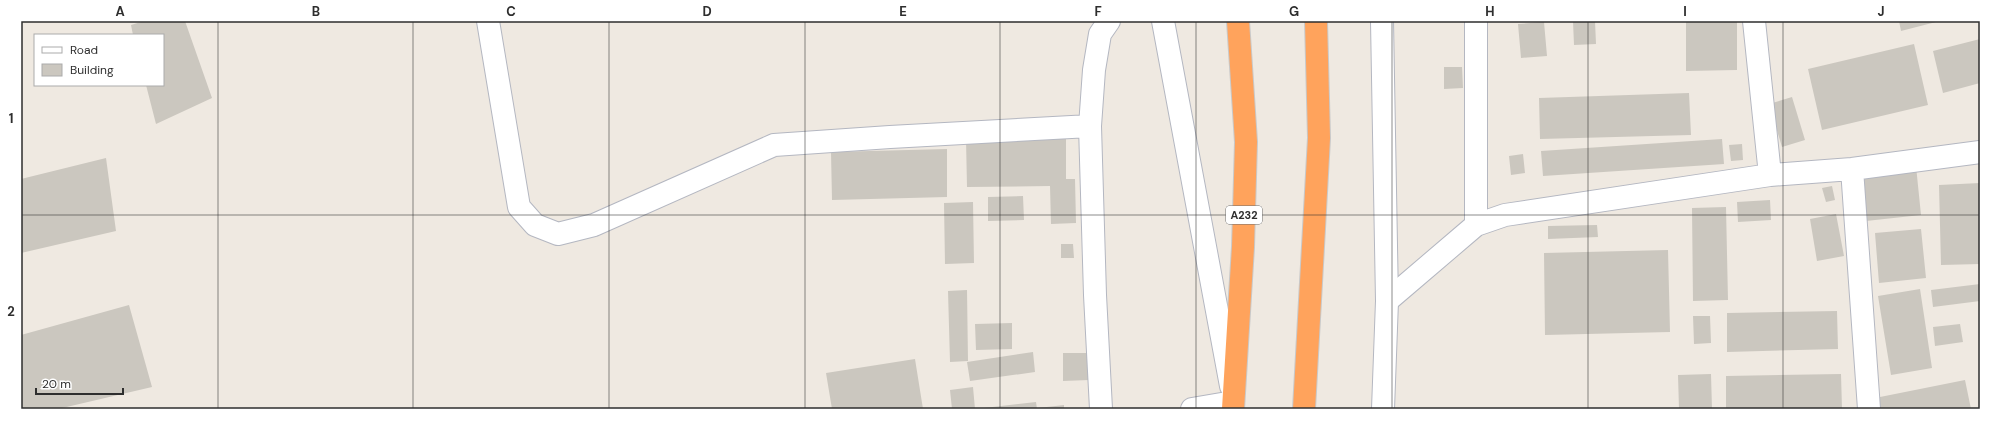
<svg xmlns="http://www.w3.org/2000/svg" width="2001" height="430" viewBox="0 0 2001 430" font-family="'DM Sans',sans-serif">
<rect width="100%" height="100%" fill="#efe9e1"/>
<!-- building -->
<path fill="#cbc7bf" d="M144 21H185L212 98 156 124 146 85H163V35H133L131 25Z
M1573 21H1595L1596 44 1574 45Z
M1686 21H1737V70L1686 71Z
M1899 21H1936V22L1901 31Z
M1544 22 1547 56 1521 58 1518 24Z
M1980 39V83L1943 93 1933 51Z
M1914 44 1928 105 1822 130 1808 69Z
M1444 67H1462L1463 88 1444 89Z
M1689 93 1691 135 1540 139 1539 98Z
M1792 97 1805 140 1782 147 1769 104Z
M1066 137V179H1075L1076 223 1051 224 1050 186 967 187 966 139Z
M1722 139 1724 164 1543 176 1541 151Z
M1742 144 1743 160 1731 161 1729 145Z
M947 149V197L832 200 831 152Z
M1523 154 1525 173 1511 175 1509 156Z
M106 158 116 231 21 253V179Z
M1916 166 1921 215 1866 221 1861 172Z
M1980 183V264L1941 265 1939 185Z
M1832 186 1835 200 1826 202 1822 188Z
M1023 196 1024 220 988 221V197Z
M1770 200 1771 220 1738 222 1737 202Z
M973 202 974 263 945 264 944 203Z
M1726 207 1728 300 1693 301 1692 208Z
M1836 214 1844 256 1817 261 1810 219Z
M1597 225 1598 237 1548 239V226Z
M1921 229 1926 278 1879 283 1875 233Z
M1061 244H1073L1074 258H1061Z
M1668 250 1670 332 1545 335 1544 253Z
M1980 284V301L1933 307 1931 290Z
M1920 289 1932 368 1891 375 1878 296Z
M967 290 968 361 950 362 948 291Z
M129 305 152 387 58 409H21V335Z
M1837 311 1838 349 1727 352V313Z
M1693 316H1710L1711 343 1694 344Z
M1012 323V349L976 350 975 324Z
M1960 324 1963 342 1935 346 1933 327Z
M1033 352 1035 372 970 381 967 362Z
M1063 353H1089V380L1063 381Z
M915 359 923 409H832L826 373Z
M1711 374 1712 409H1679L1678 375Z
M1841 374 1842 409H1726V376Z
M1965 380 1971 409H1880V397Z
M973 387 975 409H952L950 390Z
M1036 402 1037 409H984V408Z
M1064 405V409H1038V408Z"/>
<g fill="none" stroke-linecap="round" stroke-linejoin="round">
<!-- street casing -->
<g stroke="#b4b7c1" stroke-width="24">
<path id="street" d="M488 21 519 207 535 225 558 234 594 225 774 145 890 137 1090 126
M1754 21 1770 175
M1852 169 1869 409
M1476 225V21
M1387 301 1476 225 1505 215 1770 175 1852 169 1980 152
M1101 409 1095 295 1090 126 1094 70 1100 34 1109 21
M1192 409 1233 402"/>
</g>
<!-- secondary casing -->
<g stroke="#b4b7c1" stroke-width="24">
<path id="secondary" d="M1163 21 1231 386
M1382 21 1387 301 1383 409"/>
</g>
<!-- highway casing -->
<g stroke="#c9c9c9" stroke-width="24">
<path id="highway" d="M1233 409 1243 247 1246 142 1238 21
M1304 409 1319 138 1316 21"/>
</g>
<!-- street -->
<use href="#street" stroke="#fff" stroke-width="22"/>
<!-- secondary -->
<use href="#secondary" stroke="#fff" stroke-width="22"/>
<!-- highway -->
<use href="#highway" stroke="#ffa35c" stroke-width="22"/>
</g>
<!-- grid -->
<path fill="none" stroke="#2e2e2e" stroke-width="1" stroke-opacity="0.55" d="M218 21V409M413 21V409M609 21V409M805 21V409M1000 21V409M1196 21V409M1392 21V409M1588 21V409M1783 21V409M21 215H1980"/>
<g text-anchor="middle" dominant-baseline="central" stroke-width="3" stroke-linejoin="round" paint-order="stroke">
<!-- shield labels -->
<rect fill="#fff" stroke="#6d6d6d" stroke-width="1" x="1226" y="206" width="36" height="18" rx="3"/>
<g font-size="11" font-weight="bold" fill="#2e2e2e">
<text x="1244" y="215">A232</text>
</g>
</g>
<!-- border -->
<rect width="2001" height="430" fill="none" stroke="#ffffff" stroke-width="44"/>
<!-- legend -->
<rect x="34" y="34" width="130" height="52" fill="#ffffff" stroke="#ababab"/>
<rect x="42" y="47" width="20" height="6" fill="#ffffff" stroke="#ababab"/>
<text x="70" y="54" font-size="12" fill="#2e2e2e">Road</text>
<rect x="42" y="64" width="20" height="12" fill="#cbc7bf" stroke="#ababab"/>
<text x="70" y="74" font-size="12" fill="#2e2e2e">Building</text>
<!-- scale -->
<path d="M36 388v6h87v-6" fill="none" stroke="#2e2e2e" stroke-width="2"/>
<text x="42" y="388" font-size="12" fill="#2e2e2e" stroke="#ffffff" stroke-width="3" paint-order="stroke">20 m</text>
<rect x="22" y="22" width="1957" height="386" fill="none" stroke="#2e2e2e" stroke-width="1.5"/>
<g font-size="13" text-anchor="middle" font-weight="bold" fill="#2e2e2e">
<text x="120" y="16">A</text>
<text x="316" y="16">B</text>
<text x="511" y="16">C</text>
<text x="707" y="16">D</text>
<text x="903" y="16">E</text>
<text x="1098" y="16">F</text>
<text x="1294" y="16">G</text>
<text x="1490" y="16">H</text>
<text x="1685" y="16">I</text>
<text x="1881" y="16">J</text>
<text x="11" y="123">1</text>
<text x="11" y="316">2</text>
</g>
</svg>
